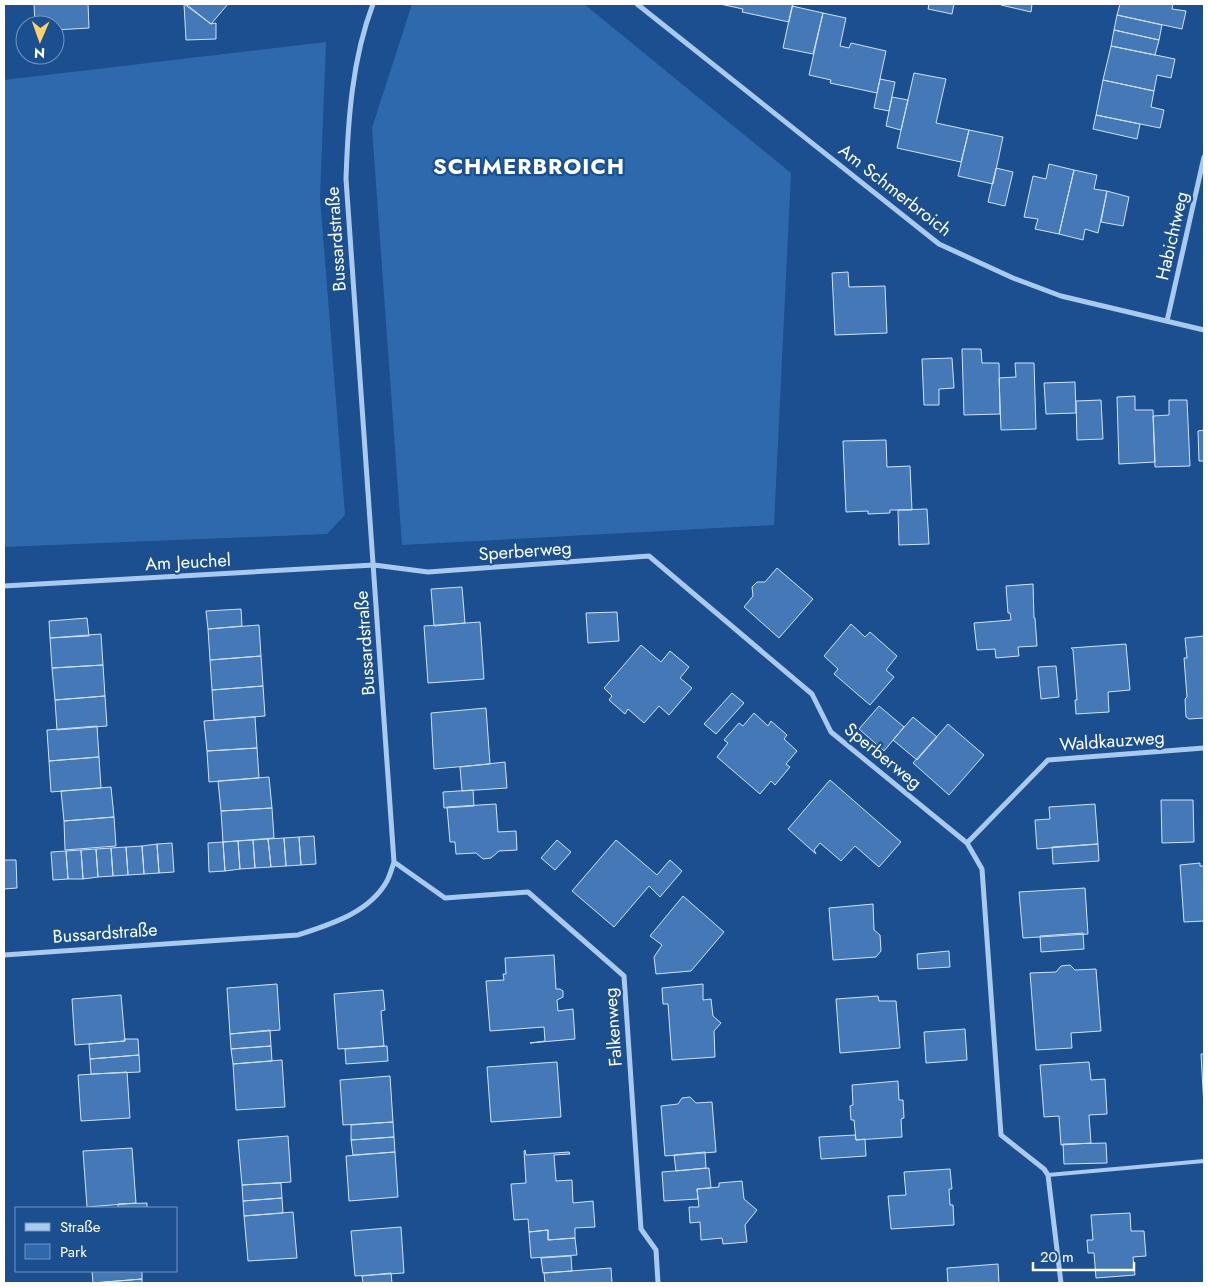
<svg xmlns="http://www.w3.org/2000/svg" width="1208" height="1287" viewBox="0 0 1208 1287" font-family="Jost,sans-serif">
<rect width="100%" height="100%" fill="#1b4f8f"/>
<!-- green -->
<path fill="#2e69ad" d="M412 4H584L791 173 774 525 402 545 372 128Z
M326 42 320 197 345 515 327 534 4 547V80Z"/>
<!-- building -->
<path fill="#4478b7" stroke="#cfe3fa" d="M34 4H88L89 28 55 30V25H35Z
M184 4 211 24 216 23V39L186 40Z
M186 4H228L211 24Z
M720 4H793L789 22 742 12 743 9Z
M929 4H954L952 14 928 9Z
M1001 4H1032L1031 12 1001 5Z
M1120 4H1173L1172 9 1186 11 1182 29 1117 15Z
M792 6 823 13 813 54 783 48Z
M823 13 846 18 840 46 849 48 851 43 886 51 877 93 830 83 831 80 809 75Z
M1117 15 1162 25 1159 40 1114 30Z
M1114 30 1159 40 1155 55 1111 46Z
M1111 46 1175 59 1171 78 1157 75 1154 91 1103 80Z
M914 73 946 79 936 123 969 130 961 162 897 148Z
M880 79 895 82 889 111 874 108Z
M1103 80 1154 91 1151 107 1164 110 1160 128 1096 115Z
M892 97 908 100 901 130 886 126Z
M1096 115 1140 124 1137 139 1093 129Z
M969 130 1003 137 993 184 958 176Z
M1049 164 1074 170 1059 234 1035 229 1038 219 1024 217 1033 176 1046 179Z
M996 168 1013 172 1005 206 988 202Z
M1074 170 1097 175 1094 189 1107 191 1098 233 1085 229 1083 240 1059 234Z
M1107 191 1129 197 1123 226 1101 222Z
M848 272 849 287 885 286 887 333 835 335 832 273Z
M962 349H981L982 363H999L1000 414 964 415Z
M952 358 954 388 939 389V405H924L922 359Z
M1015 363H1034L1036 429 1001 430 999 378 1016 377Z
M1075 382 1076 413 1046 414 1044 383Z
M1135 396V410H1153L1155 462 1119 464 1117 397Z
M1101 400 1103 439 1077 440 1076 401Z
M1169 400H1187L1190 466 1155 467 1153 416 1169 415Z
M1204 430V461H1199L1198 431Z
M886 440 887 467 910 466 912 510H890V513L868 514V511L846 512 843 441Z
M927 509 929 544 899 545 898 510Z
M777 568 813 599 779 638 744 607 753 596 752 587 757 582H765Z
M1033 584 1034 618H1035L1037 646 1018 647 1019 656 996 658 995 649 977 650 974 623 1011 620 1010 613H1008L1006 586Z
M462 587 465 623 434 626 431 589Z
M241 609 242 626 208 629 206 611Z
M617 612 619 641 588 643 586 613Z
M87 618 89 636 50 638 49 621Z
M480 622 484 679 428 683 424 626Z
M851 624 865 637 870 632 897 656 886 670 894 677 870 705 834 674 838 669 824 656Z
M259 625 261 656 210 660 208 629Z
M101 634 103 665 52 668 50 638Z
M1204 636V718L1189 719 1186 717 1185 699 1187 697 1184 658H1187L1185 638Z
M1126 644 1130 690 1108 692 1109 712 1076 714 1075 700H1077L1073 650 1071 648Z
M641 645 661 662 670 651 689 667 680 678 692 688 669 715 659 706 644 723 628 709 625 714 609 700 612 696 604 688Z
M261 656 263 686 212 690 210 660Z
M103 665 105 696 55 700 52 668Z
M1056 666 1059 697 1041 699 1038 667Z
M263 686 265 716 214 720 212 690Z
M732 693 744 703 716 734 704 724Z
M105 696 107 726 57 730 55 700Z
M879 706 904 727 884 751 859 729Z
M486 708 490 764 434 769 431 713Z
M754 713 768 726 771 721 787 735 784 739 797 751 786 764 790 767 775 785 771 781 760 794 717 757 728 743 724 740 739 723 743 726Z
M255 717 257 748 207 751 204 721Z
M913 717 937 737 917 760 893 740Z
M948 724 984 755 949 795 913 763Z
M97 726 99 757 49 761 47 730Z
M257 748 259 778 209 782 207 751Z
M99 757 101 788 51 792 49 761Z
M505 762 507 788 462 791 460 767Z
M269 777 272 808 221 811 218 781Z
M830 780 901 842 879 867 855 846 841 861 820 843 814 850 816 854 788 829Z
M111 787 114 817 64 821 61 791Z
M473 790 474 806 444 808 443 792Z
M1161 800H1193L1194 842 1162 843Z
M496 804 498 832 516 831 517 850 499 851 491 858 483 859 476 853 456 854 455 842H450L447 807Z
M1095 804 1098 844 1037 849 1035 820 1050 819 1049 807Z
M272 808 274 838 223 842 221 811Z
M114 817 116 846 65 850 64 821Z
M314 836 316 864 301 865 299 837Z
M299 837 301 865 286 866 284 838Z
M284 838 286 866 271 867 268 839Z
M268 839 271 867 255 868 253 840Z
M253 840 255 868 240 869 238 841Z
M557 840 571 852 555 870 541 858Z
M616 840 657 875 670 860 682 871 660 897 649 886 614 927 572 891Z
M238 841 240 869 225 871 223 842Z
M223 842 225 871 209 872 208 843Z
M172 843 174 872 159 873 157 844Z
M157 844 159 873 144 874 142 846Z
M1098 844 1099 861 1053 864 1052 847Z
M142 846 144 874 128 875 126 847Z
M126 847 128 875 113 876 111 848Z
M111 848 113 876 98 877 96 849Z
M96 849 98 877 83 879 81 850Z
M81 850 83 879H68L66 851Z
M66 851 68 879 53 880 51 852Z
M4 860H16L17 888 4 889Z
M1200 863V866H1204V921L1184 922 1180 865Z
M1085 888 1088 934 1023 938 1019 892Z
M683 896 724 932 691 971 656 974 654 957 662 945 650 936Z
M873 904 874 930 880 935 881 951 876 957 833 960 829 908Z
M1083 933 1084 949 1041 952 1040 936Z
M949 951 950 967 918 969 917 954Z
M554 955 556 989H560L563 991V997L557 1000 558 1011 573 1009 575 1039 530 1043 545 1041 544 1027 490 1031 486 981 504 980 503 974H506L505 958Z
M1070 965 1075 970 1096 969 1101 1031 1071 1033 1072 1048 1036 1050 1030 973 1056 972 1061 966Z
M277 984 280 1030 230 1034 227 988Z
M703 984V1000L711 999 713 1016 721 1023 714 1031 715 1057 672 1060 668 1004H663L662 988Z
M383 990 385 1010 381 1011 384 1046 338 1049 334 994Z
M121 995 125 1041 75 1045 72 999Z
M878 996 879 1001H896L900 1048 840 1053 836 999Z
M965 1029 967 1060 926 1063 924 1032Z
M270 1030 271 1046 231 1049 230 1034Z
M124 1039H138L139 1055 90 1059 89 1044 125 1041Z
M271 1046 272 1061 233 1064 231 1049Z
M387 1046 388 1061 346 1064 345 1049Z
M1201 1054H1204V1107Z
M139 1055 140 1072 91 1074 90 1059Z
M282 1060 285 1107 236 1110 233 1064Z
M557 1062 561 1117 491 1122 487 1067Z
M1089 1062 1091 1080 1105 1079 1107 1114 1089 1115 1091 1143 1061 1145 1059 1116 1044 1117 1040 1065Z
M127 1072 130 1118 81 1121 78 1075Z
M390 1076 393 1122 343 1125 340 1080Z
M898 1081 899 1100H903L904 1118 901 1119 902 1137 856 1140 854 1120H851L850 1106 853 1105 852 1085Z
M690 1097 696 1103 712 1102 716 1152 665 1156 661 1106 678 1104 682 1098Z
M393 1122 394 1137 351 1140V1125Z
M855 1135 856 1140 865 1139 866 1156 821 1159 819 1137Z
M288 1136 291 1182 242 1185 238 1140Z
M394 1137 395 1152 353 1155 351 1140Z
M1106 1143 1107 1163 1064 1164 1063 1144Z
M132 1148 136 1203 87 1207 83 1151Z
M525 1150 526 1155 569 1152 570 1154 554 1155 556 1181 572 1180 573 1203 593 1201 595 1227 575 1228V1238L548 1240V1230L529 1232 528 1219 514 1220 511 1184 526 1183 524 1151Z
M395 1152 398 1197 349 1201 346 1156Z
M705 1152 706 1168 676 1171 674 1155Z
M709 1168 711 1188 697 1189 698 1199 664 1201 662 1172Z
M950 1169 952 1189H949L950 1205H953L954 1225 891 1229 888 1196 906 1195 904 1172Z
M742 1181 744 1199 757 1210 745 1225 747 1242 723 1244 722 1238 701 1240 700 1222 690 1223 689 1207H699L697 1189 719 1187V1183Z
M281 1183 282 1198 243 1201 242 1185Z
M282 1198 283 1213 244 1216 243 1201Z
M147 1203V1208H118V1204Z
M293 1212 297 1258 248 1261 244 1216Z
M1130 1213 1131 1231H1144L1146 1256 1133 1257 1135 1275 1096 1278 1094 1253H1088L1087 1240H1093L1091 1215Z
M401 1227 404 1273 355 1276 351 1231Z
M548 1230V1240L575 1238 577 1255 531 1258 529 1232Z
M571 1256 572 1271 543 1273 541 1258Z
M998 1264 999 1283H948L947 1268Z
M611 1268 612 1283H545L544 1273Z
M92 1271H142V1279L93 1283Z
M391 1273 392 1283H363L362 1276Z
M142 1279V1283H93Z"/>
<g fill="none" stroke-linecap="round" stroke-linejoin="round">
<!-- service -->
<path stroke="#a9c9ee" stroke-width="4" d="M1048 1175 1204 1161"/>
<!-- minor -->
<path stroke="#a9c9ee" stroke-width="5" d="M637 4 939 244 1013 278 1061 296 1204 330
M1167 321 1204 157
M4 586 374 565 428 572 649 556 812 694 831 732 967 843 982 869 1001 1135 1044 1169 1048 1175 1061 1283
M967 843 1048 760 1204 748
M394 862 445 898 528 892 624 976 641 1229 656 1250 658 1283
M4 955 298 935C331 924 369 913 387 881 390 875 392 868 394 862L346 179C348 120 352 59 373 4"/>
</g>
<g text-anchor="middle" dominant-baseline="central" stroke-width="4.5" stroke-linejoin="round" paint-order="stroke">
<!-- street labels -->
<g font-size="18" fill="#fff" stroke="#1b4f8f">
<text transform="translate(895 190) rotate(38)">Am Schmerbroich</text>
<text transform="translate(1172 236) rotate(-77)">Habichtweg</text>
<text transform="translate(336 239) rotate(-94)">Bussardstraße</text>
<text transform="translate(525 551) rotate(-4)">Sperberweg</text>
<text transform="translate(188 562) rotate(-3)">Am Jeuchel</text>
<text transform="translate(365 643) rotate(-94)">Bussardstraße</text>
<text transform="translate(1112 741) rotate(-4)">Waldkauzweg</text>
<text transform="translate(883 756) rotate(39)">Sperberweg</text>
<text transform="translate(105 933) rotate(-4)">Bussardstraße</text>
<text transform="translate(613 1027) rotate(-94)">Falkenweg</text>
</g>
<!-- district labels -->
<g font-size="22" font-weight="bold" letter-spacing="1" fill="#fff" stroke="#1b4f8f">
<text x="529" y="166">SCHMERBROICH</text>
</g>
</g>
<!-- border -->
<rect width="1208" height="1287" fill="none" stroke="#ffffff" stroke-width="10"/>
<!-- legend -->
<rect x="15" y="1207" width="162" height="65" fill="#1b4f8f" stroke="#7695bc"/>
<rect x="25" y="1223" width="25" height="8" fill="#a9c9ee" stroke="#7695bc"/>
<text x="60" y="1232" font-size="15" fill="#ffffff">Straße</text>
<rect x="25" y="1244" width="25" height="15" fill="#2e69ad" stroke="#7695bc"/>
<text x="60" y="1257" font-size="15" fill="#ffffff">Park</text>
<!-- north arrow -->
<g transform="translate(40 40) rotate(182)"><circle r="24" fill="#1b4f8f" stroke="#7695bc"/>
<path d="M0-4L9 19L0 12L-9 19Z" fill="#ffd166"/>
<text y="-8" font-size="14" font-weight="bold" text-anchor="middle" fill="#ffffff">N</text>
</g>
<!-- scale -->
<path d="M1033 1262v8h101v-8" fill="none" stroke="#ffffff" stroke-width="2.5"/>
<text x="1040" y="1262" font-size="15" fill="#ffffff" stroke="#1b4f8f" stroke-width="4" paint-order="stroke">20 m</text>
</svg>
